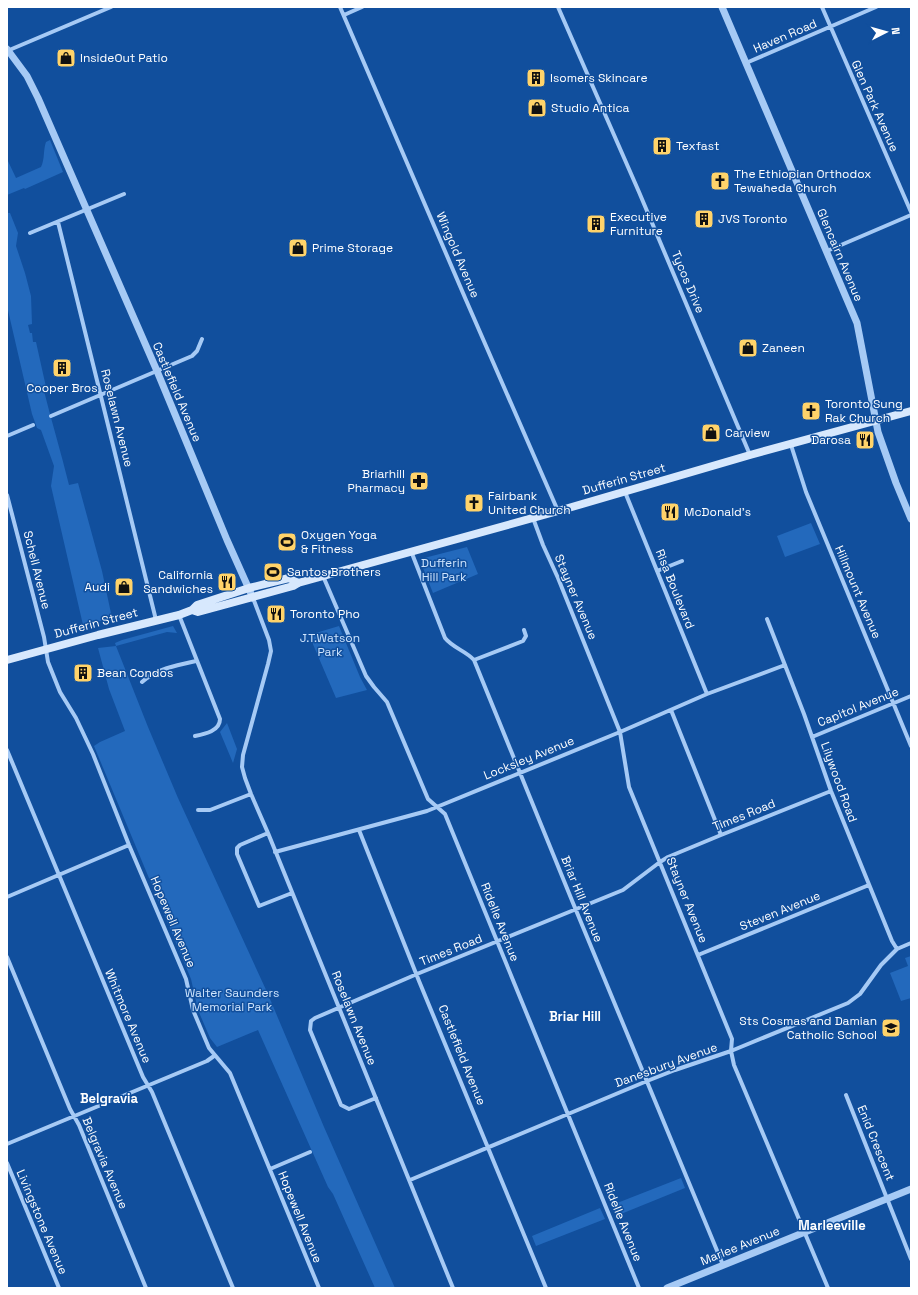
<svg xmlns="http://www.w3.org/2000/svg" width="918" height="1295" viewBox="0 0 918 1295" font-family="'Space Grotesk',sans-serif">
<rect width="100%" height="100%" fill="#114f9d"/>
<!-- green -->
<path fill="#2369bc" d="M50 140 63 172 25 189 24 188 7 195V159L16 178 41 167C45 159 43 150 46 142Z
M7 211 8 213H10L18 233 16 246 25 273 31 296 32 324 28 325 30 333H32L33 342H36L46 387H43C51 420 61 452 69 485L78 483 102 571 112 618 89 624 86 626 83 625 51 486 54 466 41 430 37 428 32 414 7 306Z
M811 523 820 544 785 557 777 536Z
M467 547 478 574 433 593 421 563 423 562 424 558Z
M173 626 177 633 167 632 116 646 148 727 178 798 267 992 324 1127 395 1288H375L333 1194 328 1187 258 1030 217 1047 210 1038 198 1010 191 979 94 746 100 742 125 731 109 689 98 648 116 646 115 643 122 640Z
M339 626 360 677 367 690 336 698 309 635Z
M227 723 237 749 233 763 220 732Z
M911 956V998L901 1001 890 973 908 966 905 958Z
M681 1178 685 1188 616 1216 612 1205Z
M600 1208 605 1219 536 1246 532 1236Z"/>
<g fill="none" stroke-linecap="round" stroke-linejoin="round">
<!-- minor -->
<path stroke="#a6caf5" stroke-width="4" d="M340 7 466 300 558 511
M558 7 639 192 750 455
M822 7 911 212
M344 15 362 7
M7 51 111 7
M746 63 876 7
M58 222 156 620
M30 233 124 194
M827 251 911 215
M51 416 192 356 197 351 202 339
M7 436 33 425
M791 445 806 492 911 746
M625 492 707 694
M7 495 44 637 48 662 60 692 76 718 93 754 129 845 186 979 193 1010 209 1048 230 1073 319 1288
M533 518 543 545 558 578 620 732 629 787 732 1039 731 1051 734 1065 828 1288
M411 551 445 638C453 648 466 651 474 660L573 903 723 1265
M657 571 682 561
M323 576 366 676 374 687 387 702 428 799 445 814 639 1288
M253 598 269 640 271 651 268 664 243 755 242 767 245 778 251 794 268 833 453 1288
M179 615 220 719C220 731 205 734 195 736
M767 619 804 714 831 791 892 941 897 949
M474 660 523 641 526 636 524 630
M142 682C156 669 177 665 196 661
M671 710 721 835
M812 737 911 696
M7 750 143 1077 152 1092 233 1288
M198 810H210L251 794
M359 830 419 981 546 1288
M268 833 240 845 237 848V854L259 906 292 893
M275 852 427 811 620 732 707 694 785 665
M7 897 129 845
M698 955 869 885
M7 957 70 1109 79 1125 146 1288
M846 1095 911 1259
M376 1098 349 1109 341 1105 310 1030 311 1021 315 1018 417 974 623 890 660 862 668 857 721 835 831 791
M7 1144 207 1061 214 1056
M7 1163 59 1288
M270 1169 310 1152
M410 1180 647 1081 675 1070 731 1051 848 1003 860 994 881 965 897 949 911 943"/>
<!-- tertiary -->
<path stroke="#a6caf5" stroke-width="7" d="M722 7 857 323 878 432 896 483 911 519
M7 49 27 76 38 98 157 371 227 540 253 598
M667 1288 911 1189"/>
<!-- secondary -->
<path stroke="#d7e8fd" stroke-width="8" d="M192 610 198 612 293 586 298 583 558 511 750 455 911 411
M7 660 98 635 179 615 192 610 197 605 249 588 289 578 298 583"/>
</g>
<!-- icons -->
<defs>
<g id="shop-square" transform="scale(1)"><rect x="-9" y="-9" width="18" height="18" rx="4" fill="#ffd36a" stroke="#114f9d"/><path d="M-5-2.5h2.3a2.7 3.5 0 0 1 5.4 0H5L5.5 6h-11ZM-1.5-2.5h3a1.5 2.3 0 0 0-3 0Z" fill="#111"/></g>
<g id="building-square" transform="scale(1)"><rect x="-9" y="-9" width="18" height="18" rx="4" fill="#ffd36a" stroke="#114f9d"/><path d="M-4-6H4V6H1V3H-1V6H-4ZM-2.5-4.3h1.7v1.8h-1.7ZM.8-4.3h1.7v1.8H.8ZM-2.5-1h1.7V.8h-1.7ZM.8-1h1.7V.8H.8Z" fill="#111"/></g>
<g id="church-square" transform="scale(1)"><rect x="-9" y="-9" width="18" height="18" rx="4" fill="#ffd36a" stroke="#114f9d"/><path d="M-1.2-6h2.4v3.5h3.3v2.4h-3.3V6h-2.4V-.1h-3.3v-2.4h3.3Z" fill="#111"/></g>
<g id="restaurant-square" transform="scale(1)"><rect x="-9" y="-9" width="18" height="18" rx="4" fill="#ffd36a" stroke="#114f9d"/><path d="M-5-6h1v4h1v-4h1v4h1v-4h1v5L-1.5 .5V6h-2V.5L-5-1ZM5-6V6H3V1.5H1.5Q1.5-4 5-6Z" fill="#111"/></g>
<g id="pharmacy-square" transform="scale(1)"><rect x="-9" y="-9" width="18" height="18" rx="4" fill="#ffd36a" stroke="#114f9d"/><path d="M-2-6h4v4h4v4h-4v4h-4v-4h-4v-4h4Z" fill="#111"/></g>
<g id="stadium-square" transform="scale(1)"><rect x="-9" y="-9" width="18" height="18" rx="4" fill="#ffd36a" stroke="#114f9d"/><path d="M0-5a6.5 5 0 1 0 0 10a6.5 5 0 1 0 0-10ZM-3.5-1.8h7v3.6h-7Z" fill="#111"/></g>
<g id="school-square" transform="scale(1)"><rect x="-9" y="-9" width="18" height="18" rx="4" fill="#ffd36a" stroke="#114f9d"/><path d="M0-5L7-2L0 1L-7-2ZM-4 1L0 2.5L4 1V4Q0 6-4 4Z" fill="#111"/></g>
</defs>
<g fill-rule="evenodd">
<use href="#shop-square" x="66" y="58"/>
<use href="#building-square" x="536" y="78"/>
<use href="#shop-square" x="537" y="108"/>
<use href="#building-square" x="662" y="146"/>
<use href="#church-square" x="720" y="181"/>
<use href="#building-square" x="704" y="219"/>
<use href="#building-square" x="596" y="224"/>
<use href="#shop-square" x="298" y="248"/>
<use href="#shop-square" x="748" y="348"/>
<use href="#building-square" x="62" y="368"/>
<use href="#church-square" x="811" y="411"/>
<use href="#shop-square" x="711" y="433"/>
<use href="#restaurant-square" x="865" y="440"/>
<use href="#pharmacy-square" x="419" y="481"/>
<use href="#church-square" x="474" y="503"/>
<use href="#restaurant-square" x="670" y="512"/>
<use href="#stadium-square" x="287" y="542"/>
<use href="#stadium-square" x="273" y="572"/>
<use href="#restaurant-square" x="227" y="582"/>
<use href="#shop-square" x="124" y="587"/>
<use href="#restaurant-square" x="276" y="614"/>
<use href="#building-square" x="83" y="673"/>
<use href="#school-square" x="891" y="1028"/>
</g>
<g text-anchor="middle" dominant-baseline="central" stroke-width="3" stroke-linejoin="round" paint-order="stroke">
<!-- street labels -->
<g font-size="12" fill="#fff" stroke="#114f9d">
<text transform="translate(785 36) rotate(-23)">Haven Road</text>
<text transform="translate(875 106) rotate(66)">Glen Park Avenue</text>
<text transform="translate(458 255) rotate(67)">Wingold Avenue</text>
<text transform="translate(840 255) rotate(67)">Glencairn Avenue</text>
<text transform="translate(688 282) rotate(67)">Tycos Drive</text>
<text transform="translate(177 392) rotate(67)">Castlefield Avenue</text>
<text transform="translate(117 418) rotate(76)">Roselawn Avenue</text>
<text transform="translate(624 479) rotate(-16)">Dufferin Street</text>
<text transform="translate(37 570) rotate(76)">Schell Avenue</text>
<text transform="translate(675 589) rotate(68)">Risa Boulevard</text>
<text transform="translate(858 592) rotate(67)">Hillmount Avenue</text>
<text transform="translate(576 597) rotate(67)">Stayner Avenue</text>
<text transform="translate(96 623) rotate(-15)">Dufferin Street</text>
<text transform="translate(858 707) rotate(-22)">Capitol Avenue</text>
<text transform="translate(529 758) rotate(-22)">Locksley Avenue</text>
<text transform="translate(839 782) rotate(70)">Lilywood Road</text>
<text transform="translate(744 815) rotate(-22)">Times Road</text>
<text transform="translate(582 899) rotate(68)">Briar Hill Avenue</text>
<text transform="translate(687 900) rotate(68)">Stayner Avenue</text>
<text transform="translate(780 911) rotate(-22)">Steven Avenue</text>
<text transform="translate(173 922) rotate(67)">Hopewell Avenue</text>
<text transform="translate(500 922) rotate(68)">Ridelle Avenue</text>
<text transform="translate(451 950) rotate(-22)">Times Road</text>
<text transform="translate(128 1016) rotate(67)">Whitmore Avenue</text>
<text transform="translate(354 1018) rotate(68)">Roselawn Avenue</text>
<text transform="translate(462 1055) rotate(68)">Castlefield Avenue</text>
<text transform="translate(666 1065) rotate(-20)">Danesbury Avenue</text>
<text transform="translate(876 1143) rotate(68)">Enid Crescent</text>
<text transform="translate(105 1163) rotate(67)">Belgravia Avenue</text>
<text transform="translate(300 1217) rotate(68)">Hopewell Avenue</text>
<text transform="translate(42 1222) rotate(67)">Livingstone Avenue</text>
<text transform="translate(623 1222) rotate(68)">Ridelle Avenue</text>
<text transform="translate(740 1246) rotate(-22)">Marlee Avenue</text>
</g>
<!-- poi labels -->
<g font-size="12" fill="#fff" stroke="#114f9d" text-anchor="start">
<text x="80" y="58">InsideOut Patio</text>
<text x="550" y="78">Isomers Skincare</text>
<text x="551" y="108">Studio Antica</text>
<text x="676" y="146">Texfast</text>
<text x="734" y="174">The Ethiopian Orthodox<tspan x="734" dy="14">Tewaheda Church</tspan></text>
<text x="610" y="217">Executive<tspan x="610" dy="14">Furniture</tspan></text>
<text x="718" y="219">JVS Toronto</text>
<text x="312" y="248">Prime Storage</text>
<text x="762" y="348">Zaneen</text>
<text x="62" y="388" text-anchor="middle">Cooper Bros</text>
<text x="825" y="404">Toronto Sung<tspan x="825" dy="14">Rak Church</tspan></text>
<text x="725" y="433">Carview</text>
<text x="851" y="440" text-anchor="end">Darosa</text>
<text x="405" y="474" text-anchor="end">Briarhill<tspan x="405" dy="14">Pharmacy</tspan></text>
<text x="488" y="496">Fairbank<tspan x="488" dy="14">United Church</tspan></text>
<text x="684" y="512">McDonald's</text>
<text x="301" y="535">Oxygen Yoga<tspan x="301" dy="14">&amp; Fitness</tspan></text>
<text x="287" y="572">Santos Brothers</text>
<text x="213" y="575" text-anchor="end">California<tspan x="213" dy="14">Sandwiches</tspan></text>
<text x="110" y="587" text-anchor="end">Audi</text>
<text x="290" y="614">Toronto Pho</text>
<text x="97" y="673">Bean Condos</text>
<text x="877" y="1021" text-anchor="end">Sts Cosmas and Damian<tspan x="877" dy="14">Catholic School</tspan></text>
</g>
<!-- park labels -->
<g font-size="12" fill="#cfe5fe" stroke="#114f9d">
<text x="444" y="563">Dufferin<tspan x="444" dy="14">Hill Park</tspan></text>
<text x="330" y="638">J.T.Watson<tspan x="330" dy="14">Park</tspan></text>
<text x="232" y="993">Walter Saunders<tspan x="232" dy="14">Memorial Park</tspan></text>
</g>
<!-- neighbourhood labels -->
<g font-size="13" font-weight="bold" fill="#fff" stroke="#114f9d">
<text x="575" y="1016">Briar Hill</text>
<text x="109" y="1098">Belgravia</text>
<text x="832" y="1225">Marleeville</text>
</g>
</g>
<!-- border -->
<rect width="918" height="1295" fill="none" stroke="#ffffff" stroke-width="16"/>
<!-- north arrow -->
<g transform="translate(886 32) rotate(84)" stroke="#114f9d" stroke-width="3" paint-order="stroke">
<path d="M0-3L7 15L0 10L-7 15Z" fill="#ffffff"/>
<text y="-6" font-size="11" font-weight="bold" text-anchor="middle" fill="#ffffff">N</text>
</g>
</svg>
